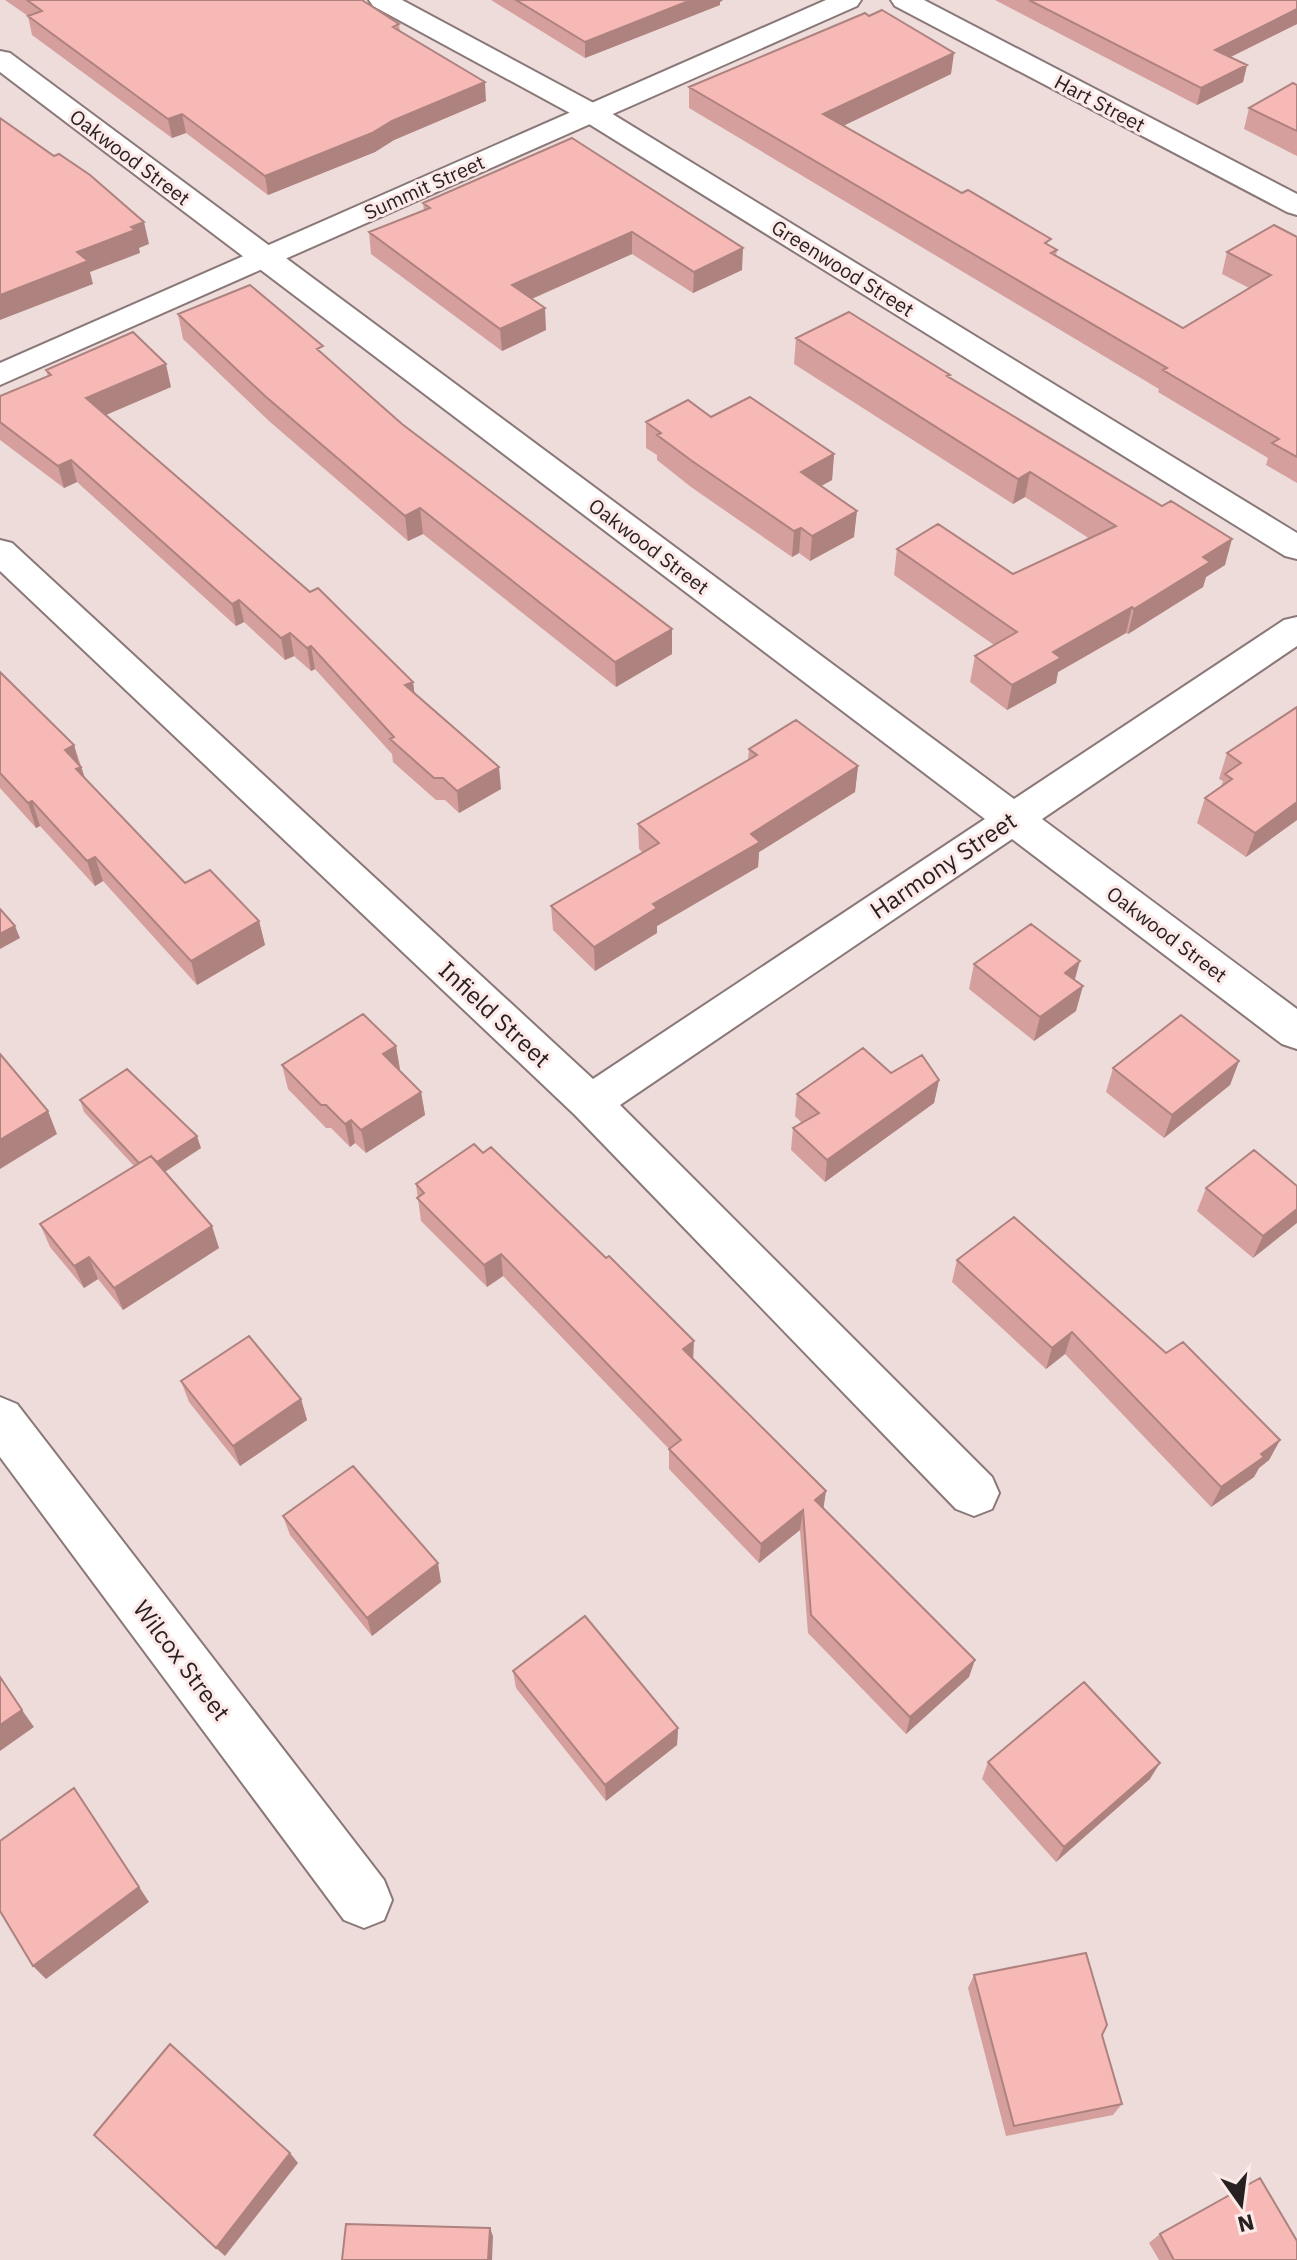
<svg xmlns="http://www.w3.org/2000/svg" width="1297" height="2260" viewBox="0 0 1297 2260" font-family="'IBM Plex Sans',sans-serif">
<rect width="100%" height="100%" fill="#eedcdb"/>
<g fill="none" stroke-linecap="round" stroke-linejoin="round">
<!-- minor casing -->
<g stroke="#897877" stroke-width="4">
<path id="minor" d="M369 0H402L601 107 1297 533V559L1285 556 581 119 373 6Z
M891 0H924L1297 194V215L1287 212 895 6Z
M0 51 10 53 1014 799 1284 620 1297 617V646L1042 819 1297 1009V1049L1282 1044 1012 839 620 1105 992 1477 999 1493 992 1509 974 1516 956 1509 575 1115 0 571V540L12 543 593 1079 985 819 0 72Z
M0 1397 17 1404 384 1880 392 1900 384 1920 364 1928 344 1920 0 1457Z"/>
</g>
<!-- secondary casing -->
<g stroke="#897877" stroke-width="4">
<path id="secondary" d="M826 0H861L857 6 0 385V363Z"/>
</g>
<!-- minor -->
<use href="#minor" fill="#fff" fill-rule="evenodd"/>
<!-- secondary -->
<use href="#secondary" fill="#fff" fill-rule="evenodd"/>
</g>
<!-- wall -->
<path fill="#d49f9d" d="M5 0H362L399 24 400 31 486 101 394 140 375 152 268 195 186 133 172 138 32 35 28 16Z
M491 0H723L720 2V5L585 58Z
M995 0H1297V24L1231 57 1247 65 1243 82 1197 105Z
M869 16 951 74 843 126 1057 250 1056 256 1183 328 1249 288 1222 274 1227 252 1297 237V483L1266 465 1268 458 1158 392 1159 389 689 108V87Z
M1297 85V156L1244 129 1249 108Z
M572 138 742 270 693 293 632 254 532 299 546 330 502 351 371 254 369 232 424 211 423 203Z
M178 314 324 355 402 424 672 654 616 687 423 534 408 541 269 421 183 339Z
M796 338 950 378 1225 565 1206 577 1203 587 1128 634 1126 633 1058 672 1056 683 1007 710 970 682 975 656 994 645 894 575 897 549 1013 574 1090 539 1025 497 1013 504 794 364Z
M46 370 171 387 105 415 413 682 414 693 501 789 459 813 445 800H436L393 762 392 754 315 669 311 671 294 656 285 660 244 622 236 626 77 482 64 488 0 440V396L48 376Z
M711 417 834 454 832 480 821 486 854 537 810 561 799 553 792 557 691 487 657 460V455L646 448V422Z
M0 672 74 745 85 778 185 883 259 921 265 945 197 985 103 881 95 886 40 826 36 828 0 788Z
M1297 707V820L1246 857 1197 823 1205 798 1221 787 1223 781 1219 779 1227 753Z
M749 749 858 766 855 792 759 852 758 867 657 926V933L595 971 553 930 551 906 643 853 639 849 638 824 748 760Z
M974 964 1075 980 1076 1011 1034 1041 969 989Z
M396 1046 399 1070 421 1092 425 1115 366 1153 355 1143 350 1147 331 1128H326L288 1089 282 1065Z
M1239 1061 1230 1085 1164 1138 1106 1092 1113 1068Z
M891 1073 939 1080 934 1103 825 1182 791 1150 793 1128 802 1123 795 1116 797 1094Z
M80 1100 201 1148 165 1172 219 1248 123 1310 98 1279 84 1288 50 1247 40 1224 134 1166 84 1112Z
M416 1184 693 1359 826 1491 823 1508 969 1677 906 1734 808 1633 800 1530 759 1563 669 1469V1449L503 1276 487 1287 421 1221Z
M1297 1186 1253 1258 1197 1211 1206 1188Z
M957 1260 1166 1353 1280 1440 1269 1460 1259 1468 1254 1477 1211 1507 1065 1354 1046 1369 952 1282Z
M181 1381 301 1399 307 1420 240 1466 189 1402Z
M283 1516 441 1582 372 1636 290 1535Z
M513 1671 678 1728 677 1745 606 1801 516 1688Z
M988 1762 1150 1779 1056 1862 982 1779Z
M974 1975 1102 2035 1122 2104 1113 2115 1006 2136 968 1988Z
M1160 2234 1297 2260H1159L1149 2243Z"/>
<!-- shaded-wall -->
<path fill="#ad827f" d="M691 0H723L720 2V5L585 58V42Z
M1297 9V24L1212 66 1215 50Z
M954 53 951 74 822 136 823 114Z
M1247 65 1243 82 1197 105 1201 88Z
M485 82 486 101 394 140 375 152 268 195 265 176Z
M182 114 186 133 172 138 168 119Z
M144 222 149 244 139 248 140 253 90 272 93 284 0 320V295L77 252Z
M632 232V254L513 307 512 285Z
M743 248 742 270 693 293 694 272Z
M545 308 546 330 502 351 500 329Z
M166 364 171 387 92 421 86 398Z
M834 454 832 480 799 498 801 472Z
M71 460 77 482 64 488 58 466Z
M1030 472 1025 497 1013 504 1018 479Z
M420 508 423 534 408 541 405 516Z
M857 511 854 537 810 561 812 536Z
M801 528 799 553 792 557 794 531Z
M1232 539 1225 565 1206 577 1203 587 1128 634 1134 609 1203 557Z
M239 600 244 622 236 626 232 604Z
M1132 607 1126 633 1058 672 1056 683 1007 710 1012 685 1053 652Z
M672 629V654L616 687 615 662Z
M290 633 294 656 285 660 281 638Z
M311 646 315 669 311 671 307 648Z
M413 682 416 704 405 685Z
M74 745 80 767H81L89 791 65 750Z
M858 766 855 792 759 852 758 867 657 926V933L595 971 594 947 751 834Z
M499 767 501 789 459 813 457 791Z
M32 801 40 826 36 828 28 803Z
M1297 802V820L1246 857 1255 833Z
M95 857 103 881 95 886 87 861Z
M259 921 265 945 197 985 191 961Z
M15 926 20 938 0 949V934Z
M1080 961 1073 986 1065 973Z
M1083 986 1076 1011 1034 1041 1040 1017Z
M396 1046 400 1069 387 1078 383 1054Z
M1239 1061 1230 1085 1164 1138 1172 1115Z
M939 1080 934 1103 825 1182 827 1160Z
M421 1092 425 1115 366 1153 361 1130Z
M48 1111 57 1134 0 1169V1140Z
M351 1120 355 1143 350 1147 345 1124Z
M197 1136 201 1148 149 1182 145 1170Z
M1297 1209V1223L1253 1258 1263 1236Z
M212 1226 219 1248 123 1310 114 1288Z
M501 1254 503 1276 487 1287 484 1265Z
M89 1257 98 1279 84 1288 74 1266Z
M1072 1332 1065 1354 1046 1369 1052 1348Z
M694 1341 693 1362 683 1349Z
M301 1399 307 1420 240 1466 233 1446Z
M1280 1440 1269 1460 1259 1468 1254 1477 1211 1507 1221 1487Z
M826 1491 823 1511 815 1500Z
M803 1510 800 1530 759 1563 761 1544Z
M438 1563 441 1582 372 1636 367 1618Z
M975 1660 969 1677 906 1734 910 1717Z
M22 1710 34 1727 0 1751V1725Z
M678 1728 677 1745 606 1801 605 1785Z
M1160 1763 1150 1779 1056 1862 1064 1847Z
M85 1804 149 1902 46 1979 33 1966Z
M290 2153 298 2163 225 2256 216 2248Z
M490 2228 493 2236 492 2260H488Z"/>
<!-- building -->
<path fill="#f7b9b6" stroke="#ad827f" stroke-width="2" d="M27 0H362L399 24 393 27 485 82 392 121 372 133 265 176 182 114 168 119 28 16 42 11Z
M516 0H691L585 42Z
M1029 0H1297V9L1215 50 1247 65 1201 88Z
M882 10 954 53 823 114 962 193 968 190 1051 239 1045 243 1057 250 1051 253 1183 328 1271 275 1227 252 1274 225 1297 237V457L1272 443 1279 439 1163 370 1167 368 689 87 865 13 869 16Z
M1293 83 1297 85V131L1249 108Z
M0 118 54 156 59 154 90 175 144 222 131 227 135 230 77 252 88 261 0 295Z
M572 138 743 248 694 272 632 232 512 285 545 308 500 329 369 232 430 208 423 203Z
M250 285 323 346 317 349 402 424 672 629 615 662 420 508 405 516 265 396 178 314Z
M849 312 950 375 947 376 1162 506 1171 501 1232 539 1203 557 1210 562 1134 609 1132 607 1053 652 1061 658 1012 685 975 656 1017 632 897 549 938 524 1013 574 1116 526 1030 472 1018 479 796 338Z
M133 332 166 364 86 398 310 592 318 588 413 682 405 685 499 767 457 791 443 778H434L390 739 394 737 311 646 307 648 290 633 281 638 239 600 232 604 71 460 58 466 0 422V396L51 375 46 370Z
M750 397 834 454 801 472 857 511 812 536 801 528 794 531 692 461 657 435 661 433 646 422 688 400 711 417Z
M0 672 74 745 65 750 81 767 76 769 185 883 210 870 259 921 191 961 95 857 87 861 32 801 28 803 0 773Z
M1297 707V802L1255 833 1205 798 1232 779 1225 774 1241 763 1227 753Z
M796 720 858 766 751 834 760 842 653 904 657 908 594 947 551 906 659 843 638 824 757 755 749 749Z
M0 909 15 926 0 934Z
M1031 924 1080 961 1065 973 1083 986 1040 1017 974 964Z
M363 1014 396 1046 383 1054 421 1092 361 1130 351 1120 345 1124 326 1105H321L282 1065Z
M1181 1015 1239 1061 1172 1115 1113 1068Z
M863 1048 891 1073 922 1055 939 1080 827 1160 793 1128 819 1113 797 1094Z
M0 1054 48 1111 0 1140Z
M127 1069 197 1136 157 1162 151 1156 139 1163 80 1100Z
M474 1144 483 1153 491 1147 606 1258 609 1256 694 1341 683 1349 826 1491 815 1500 975 1660 910 1717 811 1615 803 1510 761 1544 669 1449 681 1440 501 1254 484 1265 417 1198 424 1193 416 1184Z
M1254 1150 1297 1186V1209L1263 1236 1206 1188Z
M151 1156 212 1226 114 1288 89 1257 74 1266 40 1224Z
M1014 1217 1166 1353 1183 1342 1280 1440 1261 1454 1264 1457 1221 1487 1072 1332 1052 1348 957 1260Z
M249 1336 301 1399 233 1446 181 1381Z
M353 1466 438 1563 367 1618 283 1516Z
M585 1616 678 1728 605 1785 513 1671Z
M0 1677 22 1710 0 1725Z
M1084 1682 1160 1763 1064 1847 988 1762Z
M74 1788 139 1887 33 1966 0 1911V1841Z
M1086 1953 1107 2025 1102 2035 1122 2104 1014 2126 974 1975Z
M170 2044 290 2153 216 2248 94 2135Z
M1260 2178 1297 2241V2260H1174L1160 2234Z
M346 2224 490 2228 488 2260H342Z"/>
<g text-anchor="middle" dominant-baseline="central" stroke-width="6" stroke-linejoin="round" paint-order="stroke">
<!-- far-street labels -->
<g font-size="20" fill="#282121" stroke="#fce9e8">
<text transform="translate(1100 103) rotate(28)">Hart Street</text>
<text transform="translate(130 157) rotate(37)">Oakwood Street</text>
<text transform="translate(424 187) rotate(-24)">Summit Street</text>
<text transform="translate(843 268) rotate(32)">Greenwood Street</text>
<text transform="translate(649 546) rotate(37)">Oakwood Street</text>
<text transform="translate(1167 934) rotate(37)">Oakwood Street</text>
</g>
<!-- street labels -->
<g font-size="24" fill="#282121" stroke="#fce9e8">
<text transform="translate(943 865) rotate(-34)">Harmony Street</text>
<text transform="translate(495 1014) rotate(43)">Infield Street</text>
<text transform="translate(182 1660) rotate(53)">Wilcox Street</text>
</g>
</g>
<!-- north arrow -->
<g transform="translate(1241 2204) rotate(166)" stroke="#fce9e8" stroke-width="6" paint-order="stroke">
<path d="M0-6L14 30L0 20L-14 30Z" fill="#282121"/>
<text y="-12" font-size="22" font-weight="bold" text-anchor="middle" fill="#282121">N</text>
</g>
</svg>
